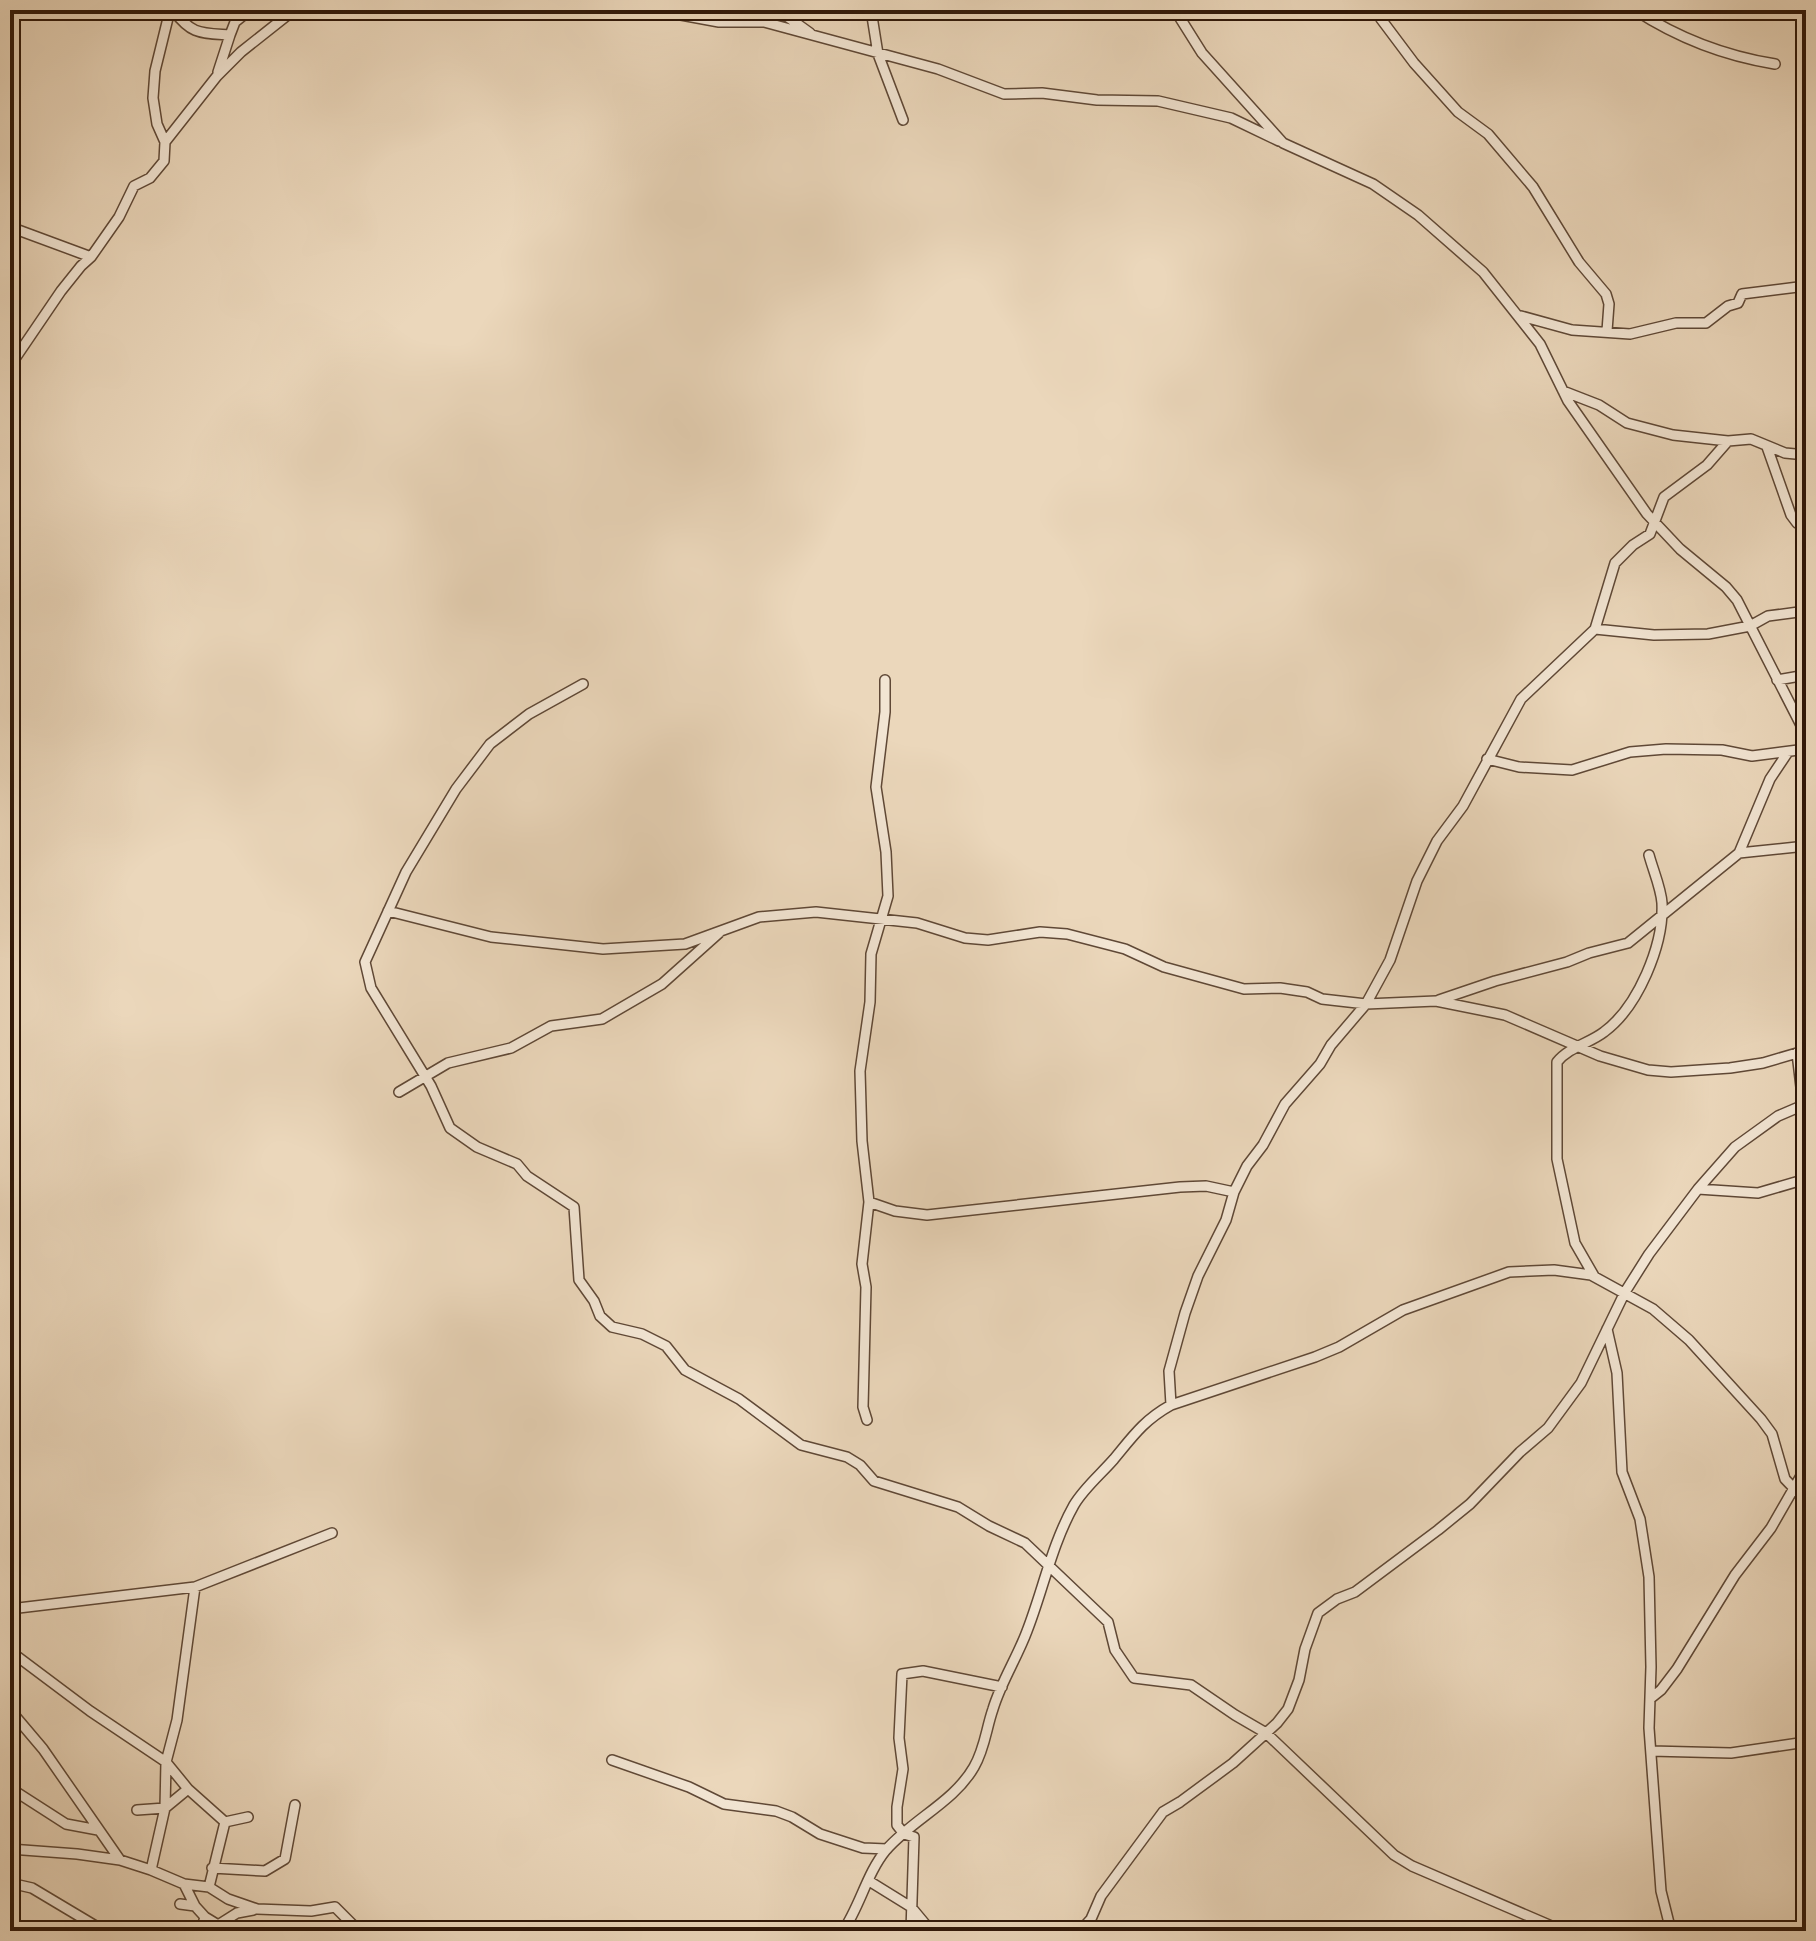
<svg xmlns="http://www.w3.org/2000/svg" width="1816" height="1941" viewBox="0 0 1816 1941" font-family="Alegreya,serif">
<rect width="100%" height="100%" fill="#ebd7bb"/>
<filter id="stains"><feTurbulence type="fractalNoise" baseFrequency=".0025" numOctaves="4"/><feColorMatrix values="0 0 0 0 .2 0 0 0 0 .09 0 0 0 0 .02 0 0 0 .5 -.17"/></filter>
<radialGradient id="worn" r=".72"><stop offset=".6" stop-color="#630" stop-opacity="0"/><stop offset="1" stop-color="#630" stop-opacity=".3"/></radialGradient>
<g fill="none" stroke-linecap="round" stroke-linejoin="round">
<!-- street casing -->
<g stroke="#5f4836" stroke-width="12">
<path id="street" d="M173 10C192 35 200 33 230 35L218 72
M654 10 719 22H764L938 69 1004 94 1042 93 1097 100 1158 101 1231 118 1279 141
M778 10 810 33
M871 10 878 54 903 120
M1175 10 1202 53 1283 143 1373 184 1418 215 1483 272 1540 344 1568 401 1647 514 1680 549 1726 587 1737 600 1806 735
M1379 10 1381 19 1414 63 1458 112 1488 134 1533 187 1579 262 1606 294 1609 304 1607 331
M1635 10C1678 38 1725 56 1775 64
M230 35 235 22 250 10
M165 142 217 76 241 52 294 10
M10 227 91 257
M1521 316 1572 330 1630 334 1676 323H1706L1728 306 1738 303 1742 294 1806 286
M10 366 61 291 81 266 91 257 119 217 134 186 150 178 164 161 165 142 157 124 153 98 155 71 170 10
M1563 391 1599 405 1627 423 1673 435 1728 441 1751 439 1785 453 1806 455
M1767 447 1791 515 1797 523 1806 524
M1595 629 1654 635 1708 634 1750 626 1768 616 1806 611
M1777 680 1806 675
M583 684 529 714 490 744 456 789 406 872 365 962 371 988 431 1086 450 1128 477 1147 517 1164 527 1176 574 1207 579 1280 594 1301 600 1316 612 1327 642 1334 666 1346 685 1370 739 1399 801 1445 847 1457 860 1465 874 1481 958 1507 989 1526 1025 1543 1108 1622 1115 1650 1134 1678 1191 1685 1235 1715 1266 1733 1394 1855 1412 1866 1563 1931
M1487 759 1519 767 1572 770 1630 752 1666 749 1722 750 1752 756 1806 749
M1739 853 1806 846
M388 911 491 937 603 949 685 944 759 917 816 912 917 923 965 938 988 940 1040 932 1067 934 1125 949 1164 967 1244 989 1280 988 1307 992 1322 999 1366 1004 1436 1001 1505 1015 1600 1056 1648 1070 1671 1072 1730 1068 1763 1063 1797 1053
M1439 1000 1495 981 1567 962 1589 953 1628 943 1739 853 1770 779 1788 752
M399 1092 448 1063 511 1048 551 1026 602 1019 662 984 719 933
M1803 1104 1797 1053 1806 1051
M1698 1189 1758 1193 1806 1179
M869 1202 895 1211 927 1215 1180 1187 1206 1186 1234 1192
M1594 1276 1575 1243 1557 1159V1062C1569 1047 1590 1043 1604 1032 1638 1007 1664 945 1662 903 1661 888 1653 870 1649 855
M1607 1329 1617 1373 1622 1472 1640 1519 1649 1577 1651 1667 1649 1728 1661 1891 1671 1931
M1171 1405 1169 1371 1185 1313 1198 1276 1226 1220 1234 1192 1247 1166 1263 1145 1285 1104 1320 1064 1331 1045 1366 1004 1390 960 1417 881 1437 841 1463 806 1521 699 1595 629 1615 563 1633 545 1650 534 1664 497 1707 465 1728 441
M867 1420 863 1407 866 1287 862 1264 869 1202 862 1141 860 1071 870 1002 871 954 888 896 886 852 876 787 885 712V680
M10 1609 195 1587 332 1533
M10 1651 90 1711 166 1762 188 1789
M1651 1698 1661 1690 1677 1669 1735 1575 1771 1528 1806 1467
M10 1710 43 1749 120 1860
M1651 1751 1731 1753 1806 1742
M612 1760 689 1787 724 1804 776 1811 792 1817 820 1834 863 1848 887 1849
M10 1788 66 1824 98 1830
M137 1810 165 1808 188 1789 225 1822
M10 1849 77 1854 120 1860 151 1870 184 1884 195 1906 205 1917 228 1931
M212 1868 265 1871 285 1859 295 1805
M151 1870 165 1808 166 1762 177 1720 195 1587
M869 1881 911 1907 931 1931
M10 1883 32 1888 104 1931
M184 1884 209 1887 228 1899 257 1909 311 1911 335 1907 359 1931
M209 1887 225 1822 248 1817
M180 1904 195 1906
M218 1925 237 1913 253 1910
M201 1931 205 1917
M843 1931C860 1906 867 1873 886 1850 913 1819 954 1802 974 1767 985 1748 986 1729 993 1709 1001 1682 1017 1658 1027 1631 1043 1590 1052 1544 1074 1505 1084 1488 1101 1474 1114 1459 1133 1436 1144 1420 1171 1405L1315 1357 1339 1347 1403 1310 1509 1272 1554 1270 1591 1275 1653 1309 1689 1340 1761 1419 1772 1434 1785 1479 1806 1501
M911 1931 914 1837 904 1834 897 1825V1807L903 1769 899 1738 902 1674 923 1671 1002 1687
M1080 1931 1091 1919 1101 1896 1163 1812 1180 1802 1233 1763 1277 1723 1288 1709 1299 1680 1305 1649 1318 1613 1337 1599 1355 1592 1438 1530 1470 1504 1520 1452 1548 1428 1581 1383 1625 1292 1649 1254 1698 1189 1735 1147 1778 1116 1806 1104"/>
</g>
<!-- street -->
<use href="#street" stroke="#f2e5d3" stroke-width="9"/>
</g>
<!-- margin -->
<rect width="1816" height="1941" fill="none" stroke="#ebd7bb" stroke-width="40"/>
<rect x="12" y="12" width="1792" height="1917" fill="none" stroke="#301809" stroke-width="4"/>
<rect x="20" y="20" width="1776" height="1901" fill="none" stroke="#301809" stroke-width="2"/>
<rect width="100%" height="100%" filter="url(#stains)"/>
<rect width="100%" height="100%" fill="url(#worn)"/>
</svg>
